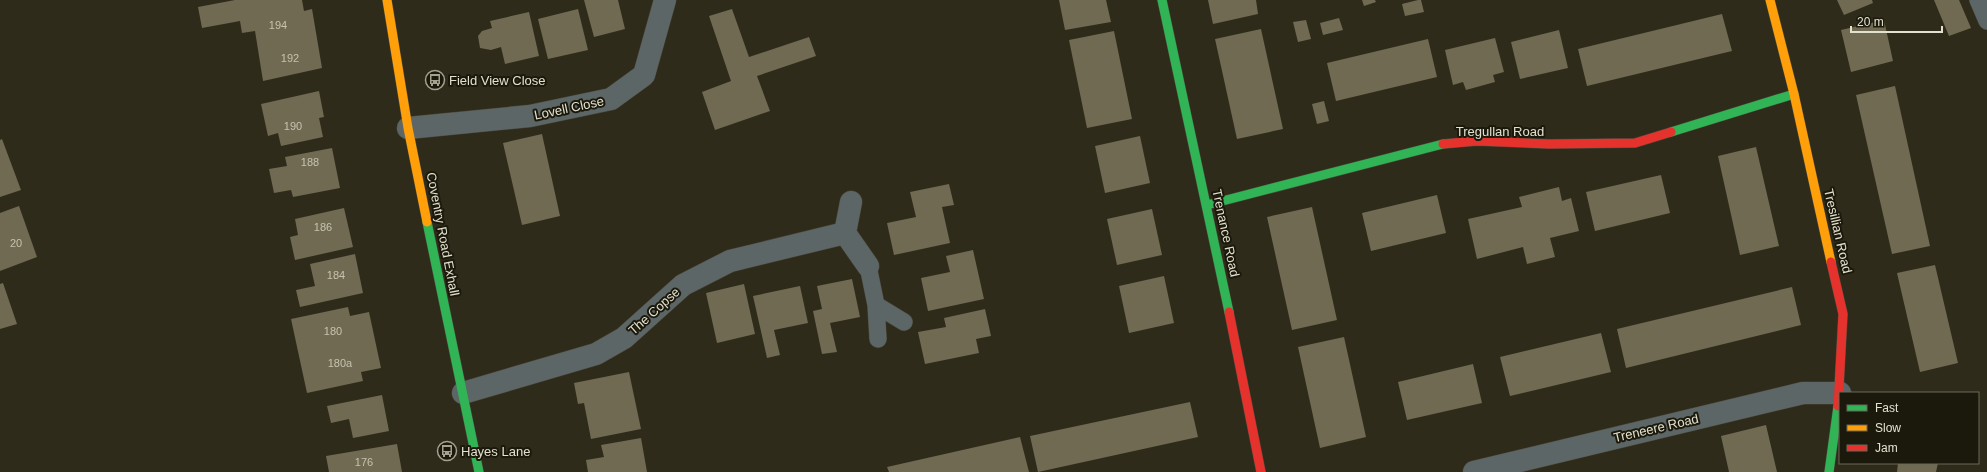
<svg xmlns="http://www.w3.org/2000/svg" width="1987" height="472" viewBox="0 0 1987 472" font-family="Helvetica,sans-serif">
<rect width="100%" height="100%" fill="#2f2b1b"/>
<!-- building -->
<path fill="#6f6a51" d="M235 0H302L304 11 312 9 322 68 263 81 255 31 242 33 240 21 202 28 198 7Z
M584 0H618L625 29 594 37Z
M1059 0H1106L1111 22 1065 30Z
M1208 0H1256L1258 14 1213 24Z
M1362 0H1375L1376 2 1364 6Z
M1418 0H1421L1424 12 1405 16 1402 4Z
M1837 0H1872L1873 3 1844 15Z
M1934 0H1959L1971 28 1949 36Z
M578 9 588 50 548 59 538 19Z
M732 9 749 57 809 37 816 56 757 76 770 111 715 130 702 92 731 81 709 16Z
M529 12 539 56 505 64 501 47 491 50 480 48 478 36 482 31 492 28 490 21Z
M1722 14 1732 51 1587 86 1578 49Z
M1339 18 1343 30 1323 35 1320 23Z
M1306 20 1311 39 1298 42 1293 22Z
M1884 20 1893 61 1851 72 1841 30Z
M1261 29 1283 129 1237 139 1215 39Z
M1559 30 1568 68 1520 79 1511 42Z
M1114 31 1132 119 1087 128 1069 40Z
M1495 38 1504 72 1493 75 1495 82 1466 90 1463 82 1453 85 1445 50Z
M1428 39 1437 77 1336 101 1327 63Z
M1895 86 1930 246 1892 254 1856 95Z
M319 91 324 117 319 118 323 137 281 146 278 133 268 136 261 104Z
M1324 101 1329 121 1317 124 1312 104Z
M542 134 560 216 522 225 503 143Z
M1140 136 1150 183 1105 193 1095 146Z
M2 139 21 190 0 197V140Z
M1756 147 1779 246 1740 255 1718 156Z
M332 148 340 188 293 197 291 190 274 193 269 169 287 166 285 157Z
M1661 175 1670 213 1595 231 1586 192Z
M949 184 954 205 942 207 950 243 894 255 887 223 916 217 910 192Z
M1559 187 1562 201 1571 198 1579 231 1550 238 1555 257 1527 264 1523 247 1477 259 1468 219 1522 207 1519 197Z
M1437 195 1446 233 1371 251 1362 213Z
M19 206 37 257 0 271V213Z
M1312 207 1337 320 1292 330 1267 217Z
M344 208 353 247 295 260 290 237 298 235 295 219Z
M1152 209 1162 255 1117 265 1107 219Z
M973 250 984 299 928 311 921 278 950 272 946 256Z
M355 254 363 293 300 307 296 290 315 286 310 264Z
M1935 265 1958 363 1920 372 1897 273Z
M1164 276 1174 323 1129 333 1119 286Z
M852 279 860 317 830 323 837 352 822 354 813 311 822 309 817 286Z
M3 283 17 324 0 329V284Z
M744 284 755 334 717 343 706 293Z
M800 286 808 323 774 330 780 355 767 358 753 296Z
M1792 287 1801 325 1626 368 1617 329Z
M348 307 350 316 369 312 381 368 361 372 363 381 307 393 291 319Z
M985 309 991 336 976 339 979 353 925 364 918 332 946 327 944 318Z
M1601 333 1611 372 1510 396 1500 357Z
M1344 337 1366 437 1320 448 1298 347Z
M1473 364 1482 403 1407 420 1398 382Z
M629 372 641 429 591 439 584 403 578 404 574 383Z
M382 395 389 431 353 438 349 419 331 423 327 406Z
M1190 402 1198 437 1038 472 1030 436Z
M1766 425 1777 472H1729L1721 436Z
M1020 437 1029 472H889L887 467Z
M641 438 647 472H588L586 460 604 457 601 445Z
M397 444 402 472H329L326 456Z
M1898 463H1938L1936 472H1897Z"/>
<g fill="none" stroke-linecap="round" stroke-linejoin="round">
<!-- lane casing -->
<g stroke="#4a4739" stroke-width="18">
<path id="lane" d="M1978 0 1987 21
M868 266 876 305 878 339
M876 305 904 322"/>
</g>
<!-- street casing -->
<g stroke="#4a4739" stroke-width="23">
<path id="street" d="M408 128 530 116 611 99 644 75 665 0
M851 202 845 233 868 266
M463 393 596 354 624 338 683 285 730 261 845 233
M1474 472 1803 393H1840"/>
</g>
<!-- fast casing -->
<g stroke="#4a4739" stroke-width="10">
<path id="fast" d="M1162 0 1229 312
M1671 132 1794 94
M1207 205 1443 144
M427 222 479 472
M1829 472 1838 406"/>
</g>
<!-- slow casing -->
<g stroke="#4a4739" stroke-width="10">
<path id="slow" d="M387 0 408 128 427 222
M1770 0 1794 94 1831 262"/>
</g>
<!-- jam casing -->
<g stroke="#4a4739" stroke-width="10">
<path id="jam" d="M1443 144 1477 141 1549 144 1635 143 1671 132
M1831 262 1843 314 1838 406
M1229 312 1261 472"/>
</g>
<!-- lane -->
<use href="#lane" stroke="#5d6666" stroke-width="17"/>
<!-- street -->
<use href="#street" stroke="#5d6666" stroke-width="22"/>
<!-- fast -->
<use href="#fast" stroke="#30b455" stroke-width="9"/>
<!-- slow -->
<use href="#slow" stroke="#ff9f0a" stroke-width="9"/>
<!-- jam -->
<use href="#jam" stroke="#e5322d" stroke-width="9"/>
</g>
<!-- icons -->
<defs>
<g id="bus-ring" transform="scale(1)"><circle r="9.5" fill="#1b190c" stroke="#a4a18f" stroke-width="1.5"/><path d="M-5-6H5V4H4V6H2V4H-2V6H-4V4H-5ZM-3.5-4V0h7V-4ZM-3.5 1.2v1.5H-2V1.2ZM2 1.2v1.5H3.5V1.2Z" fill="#a4a18f"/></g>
</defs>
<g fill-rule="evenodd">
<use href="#bus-ring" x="435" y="80"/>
<use href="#bus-ring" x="447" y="451"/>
</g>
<g text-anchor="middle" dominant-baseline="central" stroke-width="4" stroke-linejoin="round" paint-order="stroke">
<!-- number labels -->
<g font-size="11" fill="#c6c2af">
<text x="278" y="25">194</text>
<text x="290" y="58">192</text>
<text x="293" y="126">190</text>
<text x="310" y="162">188</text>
<text x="323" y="227">186</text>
<text x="16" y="243">20</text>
<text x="336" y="275">184</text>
<text x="333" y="331">180</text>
<text x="340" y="363">180a</text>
<text x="364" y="462">176</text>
</g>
<!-- poi labels -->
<g font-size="13" fill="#e3e0ce" stroke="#1b190c" text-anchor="start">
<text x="449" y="80">Field View Close</text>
<text x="461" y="451">Hayes Lane</text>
</g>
<!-- street labels -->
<g font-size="13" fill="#e3e0ce" stroke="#1b190c">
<text transform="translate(569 108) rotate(-12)">Lovell Close</text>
<text x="1500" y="131">Tregullan Road</text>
<text transform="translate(1838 231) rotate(77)">Tresillian Road</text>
<text transform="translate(1226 233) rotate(78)">Trenance Road</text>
<text transform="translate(443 234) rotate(79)">Coventry Road Exhall</text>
<text transform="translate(654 311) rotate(-42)">The Copse</text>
<text transform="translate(1656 428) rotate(-13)">Treneere Road</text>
</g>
</g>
<!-- legend -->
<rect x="1839" y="392" width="140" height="72" fill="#1b190c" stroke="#6b695a"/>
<rect x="1847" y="405" width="20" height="6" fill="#30b455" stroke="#6b695a"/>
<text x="1875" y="412" font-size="12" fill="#e3e0ce">Fast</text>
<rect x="1847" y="425" width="20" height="6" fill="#ff9f0a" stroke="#6b695a"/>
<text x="1875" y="432" font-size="12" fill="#e3e0ce">Slow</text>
<rect x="1847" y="445" width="20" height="6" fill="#e5322d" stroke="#6b695a"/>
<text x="1875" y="452" font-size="12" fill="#e3e0ce">Jam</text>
<!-- scale -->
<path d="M1851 26v6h91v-6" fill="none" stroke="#e3e0ce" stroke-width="2"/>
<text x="1857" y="26" font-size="12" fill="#e3e0ce" stroke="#1b190c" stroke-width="3" paint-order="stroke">20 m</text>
</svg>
